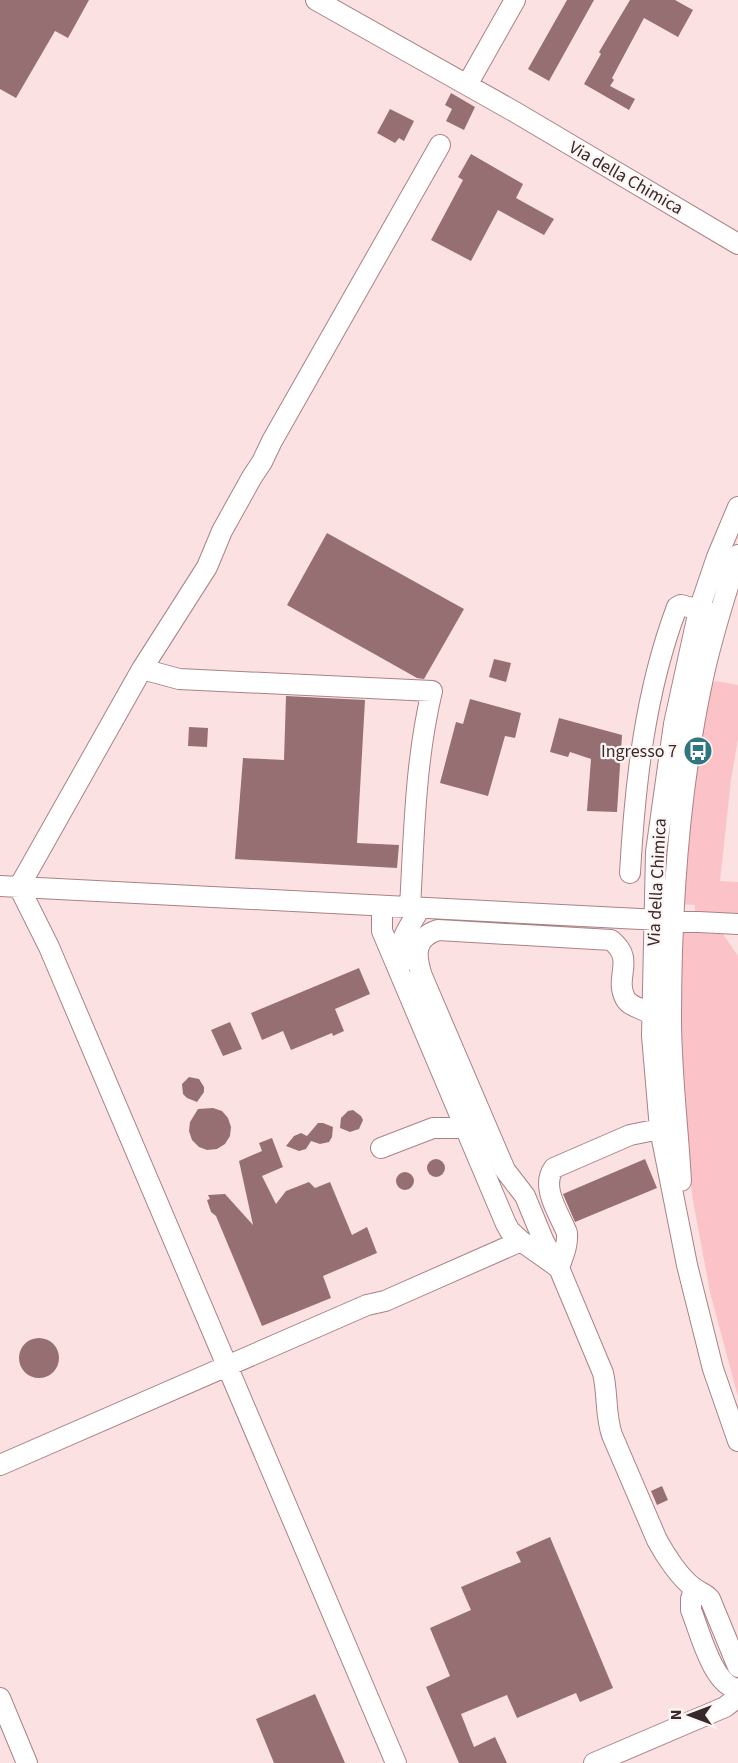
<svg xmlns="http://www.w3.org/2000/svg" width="738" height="1763" viewBox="0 0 738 1763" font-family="'Source Sans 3',sans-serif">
<rect width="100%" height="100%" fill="#fce1e3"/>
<!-- green -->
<path fill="#fbc3c7" d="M716 681 738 685V739L731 780 720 881 738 882V916L695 914V905L679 904 691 786 712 683Z
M678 932 723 934 738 956V1397L710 1292 693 1201 682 1121Z"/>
<!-- building -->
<path fill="#966f72" d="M0 0H89L68 38 55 31 16 98 0 89Z
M567 0H594L549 81 528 69Z
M630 0H675L693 10 678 37 644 18 612 78 614 80 610 86 635 99 629 110 584 84 601 54 599 52Z
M451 93 475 107 464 130 446 121 452 109 445 105Z
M390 109 414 121 404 141 399 138 395 143 377 133Z
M471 154 523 184 516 198 554 219 544 235 498 210 471 261 431 240 463 180 458 177Z
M327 533 464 609 424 679 417 678 287 605Z
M494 659 511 663 506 682 489 677Z
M286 696 365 700 357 843 399 845 397 868 235 859 243 758 284 760Z
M470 699 521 713 515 738 505 736 488 796 440 783 456 722 463 724Z
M559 718 622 735 617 812 587 811 591 759 570 752 568 757 550 752Z
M189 727 208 728 207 747 188 746Z
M359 968 370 994 335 1009 344 1031 333 1036 332 1033 291 1050 283 1031 262 1040 251 1013Z
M230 1022 242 1049 223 1056 211 1030Z
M189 1077 199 1079 204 1087V1092L197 1102 187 1098 183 1094 182 1084Z
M213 1108 222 1111 228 1118 231 1127 230 1136 225 1144 217 1149 207 1150 199 1147 192 1140 189 1131 190 1122 198 1109Z
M353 1110 361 1116 363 1120 359 1129 350 1132 340 1128 341 1118 348 1111Z
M318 1123H323L333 1127 332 1137 329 1142 320 1144 311 1141 306 1149 299 1151 286 1146 294 1136 301 1133 307 1136Z
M272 1138 283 1167 262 1176 276 1204 286 1191 309 1182 315 1188 330 1182 352 1235 367 1227 377 1253 323 1276 331 1298 262 1326 216 1216 211 1212 207 1200 210 1199 208 1195 225 1194 253 1225 239 1161 262 1151 259 1143Z
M645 1159 657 1188 575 1222 563 1194Z
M427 1168a9 9 0 1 1 18 0a9 9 0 1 1-18 0Z
M396 1181a9 9 0 1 1 18 0a9 9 0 1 1-18 0Z
M19 1358a20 20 0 1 1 40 0a20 20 0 1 1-40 0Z
M662 1486 668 1500 657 1505 651 1491Z
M550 1537 613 1688 580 1702 576 1693 517 1718 507 1695 461 1714 474 1747 495 1737 507 1763H459L426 1687 450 1676 430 1628 471 1610 461 1587 521 1562 516 1552Z
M315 1694 345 1763H274L256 1719Z"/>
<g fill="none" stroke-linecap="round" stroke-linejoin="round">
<!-- minor casing -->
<g stroke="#aa8285" stroke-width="22">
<path id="minor" d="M316 0 515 112 738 244
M467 85 515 0
M738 507 717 557 699 610 674 724 656 852 652 1036 660 1129 687 1265 713 1369 738 1441
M142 669 179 679 432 691C415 762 414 835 410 908
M630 873C635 783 645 692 677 607L681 605 707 612 708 618
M0 886 738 924
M382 907V931L506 1224 510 1231 521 1241 559 1268 603 1373C608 1394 605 1415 612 1435L657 1540C665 1555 680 1578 694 1588 700 1593 704 1592 710 1599L738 1667
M400 967C397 940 408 930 420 908
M381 1148 433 1128H467
M681 1181C678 1127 671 1072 671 1018 671 904 679 789 703 678 712 636 725 595 738 555
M556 1263 544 1242 525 1196 505 1170 422 976C415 955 414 938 438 930L611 940C636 960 614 976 625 998 631 1010 649 1007 659 1022
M559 1268C563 1256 568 1246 567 1233 559 1213 540 1187 554 1168L630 1135 660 1129
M0 1465 367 1305 385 1301 521 1241
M694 1589 691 1599V1610C700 1632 713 1686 738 1689
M0 1698 27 1763
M396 1763 49 947 19 887 142 669 207 567 222 531 252 477 262 462 272 441 440 145
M594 1763 725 1707 738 1697"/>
</g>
<!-- minor -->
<use href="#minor" stroke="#fff" stroke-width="20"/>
</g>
<!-- icons -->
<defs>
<g id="bus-disc" transform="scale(1.5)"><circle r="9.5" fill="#2e7680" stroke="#fdf4f4"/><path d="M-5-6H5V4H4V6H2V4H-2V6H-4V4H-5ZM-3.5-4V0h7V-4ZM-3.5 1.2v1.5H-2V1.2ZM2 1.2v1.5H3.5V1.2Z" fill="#fff"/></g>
</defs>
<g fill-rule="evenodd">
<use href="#bus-disc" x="698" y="751"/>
</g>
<g text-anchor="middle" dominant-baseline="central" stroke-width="4.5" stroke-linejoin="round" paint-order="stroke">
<!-- street labels -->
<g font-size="18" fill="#382829" stroke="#fdf4f4">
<text transform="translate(626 178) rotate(30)">Via della Chimica</text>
<text transform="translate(657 882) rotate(-87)">Via della Chimica</text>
</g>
<!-- poi labels -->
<g font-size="18" fill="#382829" stroke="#fdf4f4" text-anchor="end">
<text x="677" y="751">Ingresso 7</text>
</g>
</g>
<!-- north arrow -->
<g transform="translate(690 1715) rotate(270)" stroke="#fdf4f4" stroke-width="4.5" paint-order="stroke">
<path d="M0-4.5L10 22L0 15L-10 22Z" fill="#382829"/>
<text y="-9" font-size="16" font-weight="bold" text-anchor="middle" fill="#382829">N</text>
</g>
</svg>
